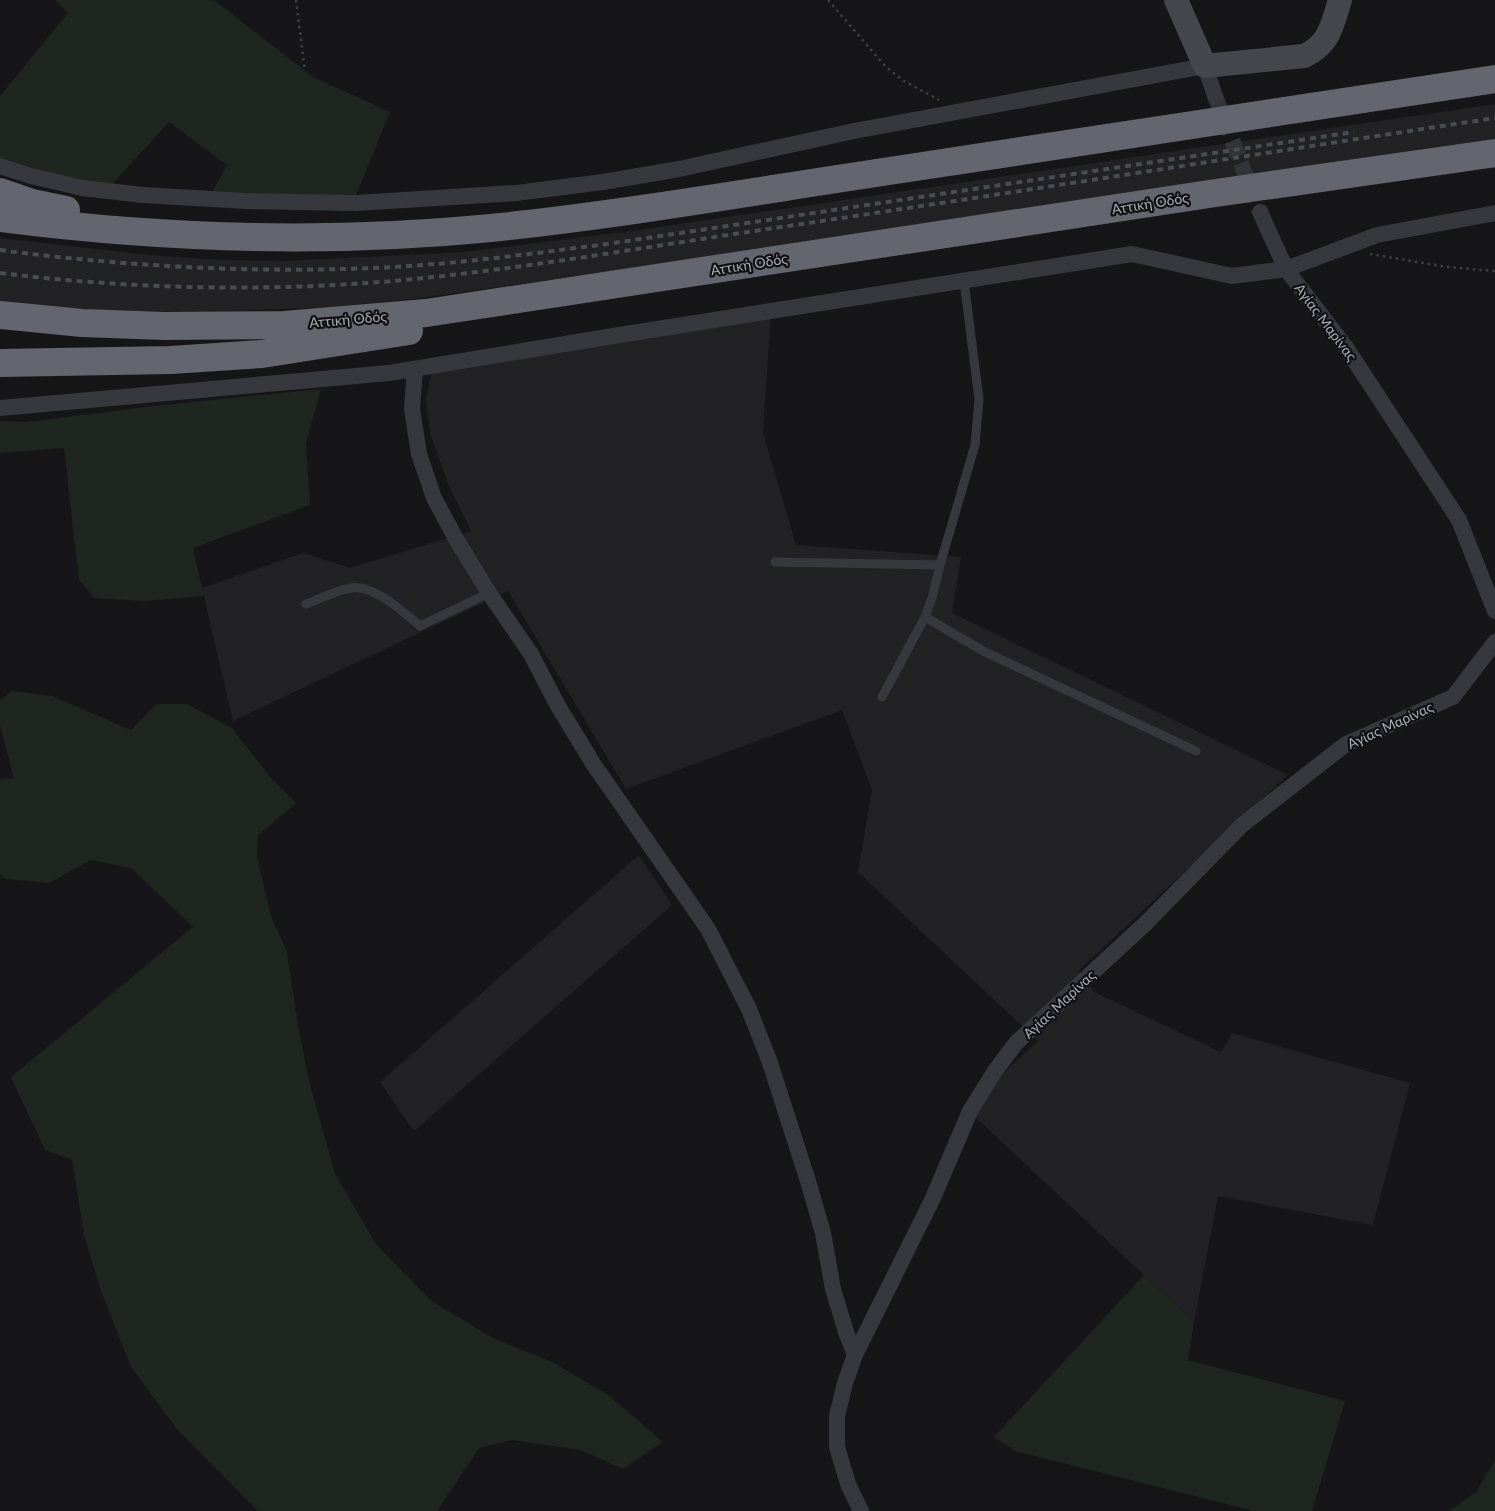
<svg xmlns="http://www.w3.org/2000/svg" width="1495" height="1511" viewBox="0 0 1495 1511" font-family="Lato,sans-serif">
<rect width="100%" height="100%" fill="#161618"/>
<!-- built -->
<path fill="#222225" d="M1495 104V141L604 272 414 299 330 307 207 312 103 311 0 302V238L150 255 220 260 284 261 465 252 639 230Z
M771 311 763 433 796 545 961 557 952 613 1288 775 1078 971 1094 992 1221 1052 1232 1033 1410 1083 1373 1225 1218 1196 1194 1322 974 1116 1000 1076 1038 1041 858 872 872 790 842 710 626 789 508 591 233 721 202 588 303 553 350 568 471 531 449 486 430 433 426 400 432 371Z
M639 855 672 905 414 1131 380 1082Z"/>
<!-- green -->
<path fill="#1e261f" d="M55 0H214L313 77 390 112 355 198 211 194 227 165 169 122 108 189 0 162V96L68 13Z
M321 389 306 443 310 505 193 548 204 596 144 601 94 598 79 580 64 448 0 453V421L27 422 154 406Z
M12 691 52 696 131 730 156 704H187L232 728 271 778 296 803 258 835 257 857 271 916 287 952 298 1025 308 1077 335 1174 376 1244 430 1300 493 1338 554 1363 608 1395 663 1442 623 1469 580 1450 512 1440 479 1448 437 1511H258L176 1428 131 1367 101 1291 84 1235 72 1160 45 1150 11 1077 193 927 131 868 91 860 49 883 6 879 0 875V779L14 778 0 726V700Z
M1144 1275 1194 1322 1188 1360 1345 1401 1312 1511H1255L1015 1451 994 1437Z
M1495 1460V1511H1449L1476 1492Z"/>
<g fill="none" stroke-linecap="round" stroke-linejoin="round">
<!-- street-tunnel -->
<path stroke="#333438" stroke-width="16" stroke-dasharray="16 8" stroke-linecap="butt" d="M1215 96 1260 212"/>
<!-- path -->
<path stroke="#3d3f44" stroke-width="2.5" stroke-dasharray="2.5 4" stroke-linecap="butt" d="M296 0 305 71
M828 0 886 67 904 81 939 100
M1370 254 1447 267 1495 271"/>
<!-- lane -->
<path stroke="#37383d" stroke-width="9" d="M775 562 940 565 975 445 979 399 964 281
M306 604C320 599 335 591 350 588 372 583 404 612 420 626L489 593
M925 617 985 652 1196 751
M882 697 925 617 932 598 940 565"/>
<!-- street -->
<path stroke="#37383d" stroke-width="16" d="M0 166 31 176 82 188 143 195 245 201 356 203 516 193 603 182 679 169 854 131 1205 66 1215 96
M1260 212 1286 269 1345 346 1459 520 1495 611
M415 369 412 409 419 454 434 498 456 539 489 593 531 654 558 706 594 765 708 929 749 1009 769 1060 808 1181 823 1233 833 1289 846 1332 855 1355
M0 408 389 373 613 336 1132 254 1232 276 1286 269 1377 235 1495 213
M861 1511 848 1484 837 1447V1416L845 1383 855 1355 933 1198 970 1111 995 1071 1016 1043 1146 923 1242 825 1346 744 1453 697 1495 642"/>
<!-- secondary -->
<path stroke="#45474d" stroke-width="24" d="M1176 0 1205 66 1304 56C1330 44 1332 25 1340 0"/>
<!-- highway -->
<path stroke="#63666e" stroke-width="28" d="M0 192 32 203 66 210
M0 218C163 239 327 244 491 228 626 214 761 190 896 170 1096 139 1295 110 1495 79
M0 315 82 323 164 326 284 325 426 313 1209 194 1495 153
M0 363 171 360 262 354 409 331"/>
<!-- rail -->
<path stroke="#4a4c52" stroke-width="4" stroke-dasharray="6 5" stroke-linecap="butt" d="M0 250C131 267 261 274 393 267 465 263 536 253 607 244L1354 132
M0 273C130 289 262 292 393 281 516 270 639 248 761 230 1006 194 1250 155 1495 118"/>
</g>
<g text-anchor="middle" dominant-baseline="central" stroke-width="4.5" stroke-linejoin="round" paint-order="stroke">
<!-- street labels -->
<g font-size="14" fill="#a8adb8" stroke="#111113">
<text transform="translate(1150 203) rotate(-9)">Αττική Οδός</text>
<text transform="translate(749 264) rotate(-9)">Αττική Οδός</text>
<text transform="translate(348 319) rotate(-5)">Αττική Οδός</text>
<text transform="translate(1326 322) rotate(53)">Αγίας Μαρίνας</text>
<text transform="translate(1390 725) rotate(-25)">Αγίας Μαρίνας</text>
<text transform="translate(1059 1004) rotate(-43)">Αγίας Μαρίνας</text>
</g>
</g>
</svg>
